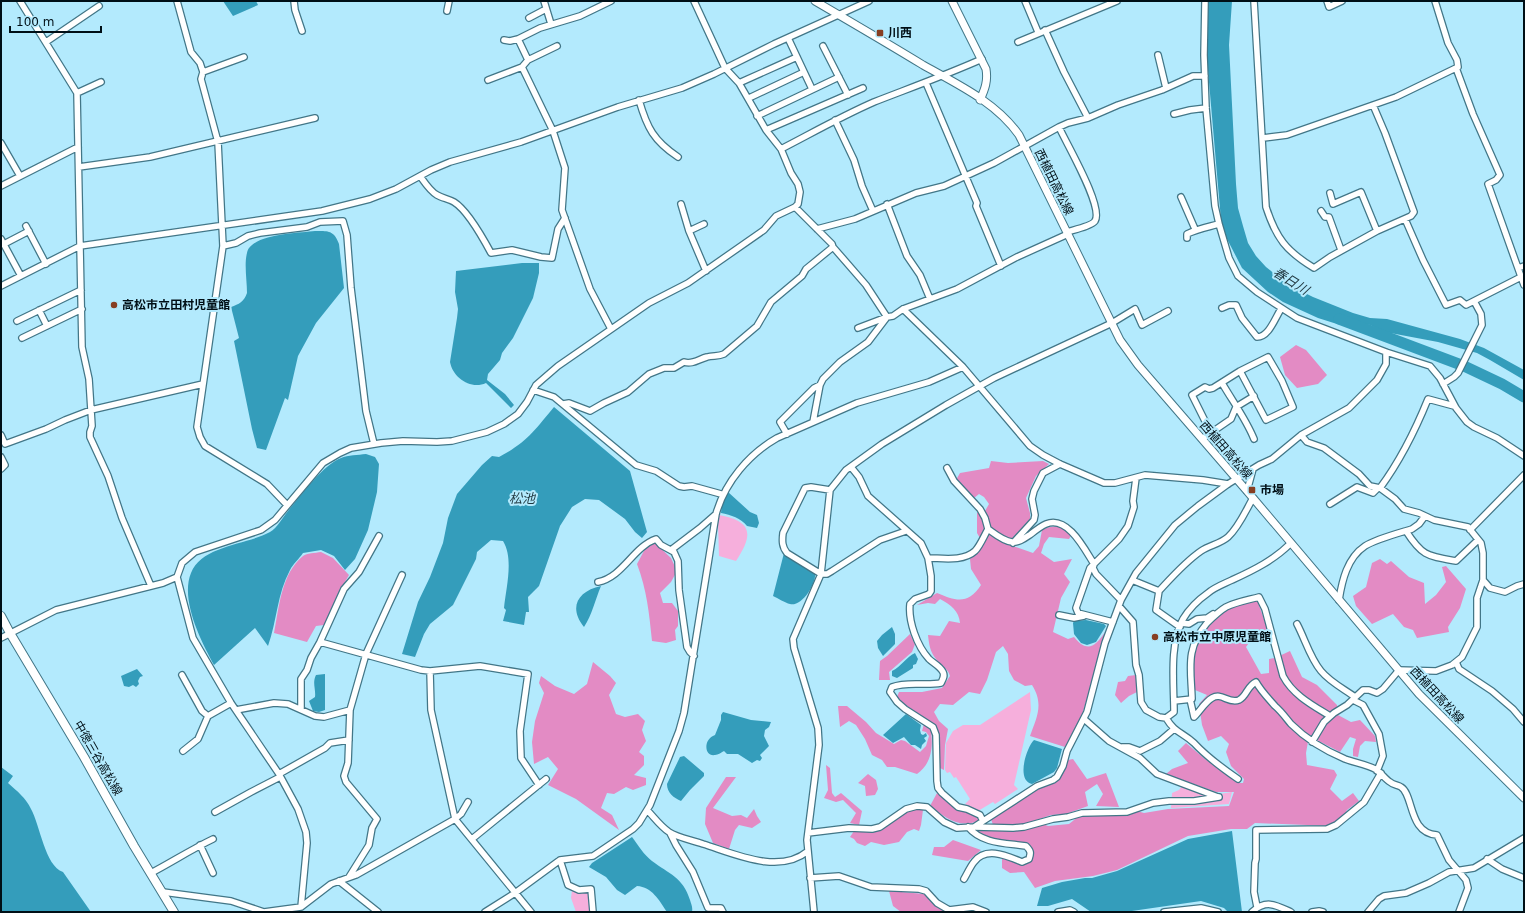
<svg xmlns="http://www.w3.org/2000/svg" width="1525" height="913" viewBox="0 0 1525 913" font-family="'DejaVu Sans','Noto Sans JP',sans-serif">
<rect width="100%" height="100%" fill="#b3eafd"/>
<!-- green -->
<path fill="#f6afdc" d="M719 515C752 521 754 534 736 561L719 556 718 523Z
M1030 692 1031 710 1014 785 1018 789 995 804 993 802 978 811 965 804 970 799 956 777 954 778 950 772 947 773 945 770 946 743 953 731 963 725H980Z
M1182 786 1214 795 1232 792 1229 804 1171 808 1172 793 1179 790Z
M572 890 590 892 592 912H576L571 898Z"/>
<!-- forest -->
<path fill="#e38bc4" d="M1296 345 1306 350 1327 375 1318 384 1297 388 1285 375 1280 357Z
M991 461 1008 463 1043 461 1049 464 1036 476 1026 498 1030 513V519L1007 544 1033 553 1039 546 1042 530C1055 524 1061 526 1072 534L1069 539 1049 537 1044 544 1041 553 1054 562 1072 559 1064 574 1070 582 1061 598 1053 632 1068 639 1074 637C1087 653 1095 647 1105 632L1100 655 1082 715 1065 747 1030 736C1037 717 1044 704 1032 685L1025 686 1014 680 1009 671 1008 654 1003 646 996 652 987 680 980 694 969 692 953 705 940 704 934 712 939 721 948 729 945 745 944 770 940 768 939 736 936 726 904 704 897 697 899 692H922L942 688 950 676C948 668 941 666 936 659 930 652 929 644 928 635L940 636 949 621 960 623C959 611 951 605 940 599L935 604 928 603 917 605 937 593C956 601 968 605 981 585L971 569 970 559 979 551 983 543 977 533V513L985 511 989 504 984 497 979 494 974 498 956 480 960 473 989 468Z
M655 543 671 558 677 571 671 582 660 593 663 603H672L678 611V626L675 630 676 640 666 643 652 641C649 612 647 591 637 564L645 549Z
M321 552 333 558 349 575 342 587 324 625 316 626 307 642 274 633C279 608 281 574 303 556 307 553 315 553 321 552Z
M1380 559 1387 564 1391 561 1409 577 1424 583 1425 604 1436 595 1446 582 1442 567 1446 566 1466 589 1460 608 1448 627 1449 632 1417 638 1413 630 1404 627 1393 614 1372 624 1356 606 1353 596 1366 587 1372 563Z
M1257 600 1268 630 1254 636 1246 647 1261 674 1269 673V659L1275 658 1290 651 1302 677 1317 685 1337 705 1338 715 1351 722 1360 720 1375 736 1376 742 1365 741 1360 746 1358 757 1353 756V749L1356 739 1350 737 1340 752 1309 736 1306 753 1307 765 1334 770 1337 775 1330 789 1342 801 1353 793 1359 801 1347 810 1342 819 1331 826 1255 823 1247 829H1231L1188 836 1117 870 1093 876 1055 881 1035 888 1024 872 1010 873 1002 868V858L1019 864 1029 862 1033 856V850L1028 843 991 839 973 830 1043 824 1048 826 1069 824 1079 816 1106 814 1118 816 1137 811 1144 813 1168 809 1229 806 1234 792H1216L1166 774 1172 769 1188 763 1178 751 1186 743 1205 759 1238 783H1243L1244 779 1231 766 1226 752 1229 744 1221 736 1208 741 1202 725 1199 704 1207 695 1195 690 1193 661 1198 642 1208 627 1221 613 1229 608Z
M910 634 915 644 912 652 889 672 890 680H879L880 661 887 656Z
M593 662 610 676 616 683 609 695 616 714 625 717 638 714 645 721 642 730 646 741 639 752 644 756V765L634 775 646 778V785L633 790 626 787 614 794 607 793 601 808 612 815 619 830 576 799 548 785 558 769 548 757 534 764 532 742 535 721 544 693 539 683 541 676 555 686 574 694 587 684Z
M1136 675 1137 692 1129 696 1121 703 1115 695 1118 682 1125 681 1128 676Z
M838 706H847L866 722 876 733 894 744 901 740 905 741 920 752 926 746 929 736 926 732 922 731 924 724 931 730C933 748 932 763 917 774L895 767H887L882 760 872 755 865 739 856 725 849 721 840 727Z
M1073 759 1087 779 1106 773 1119 807 1096 806 1103 794 1097 784 1085 792 1088 806 1066 814 1051 815 1025 824 993 825 991 819 1037 789 1054 783 1062 775 1068 760Z
M826 765 830 768 832 793 835 797 841 793 862 811 859 825 850 823 856 813 843 800 836 802 824 798 828 790Z
M868 774 876 780 878 789 875 795 866 796 865 786 858 783Z
M726 777H736L713 808 732 816 741 815 747 818 754 809 757 816 761 822 752 828 739 825 735 830 729 849 713 843 705 824 706 808Z
M937 793 956 809 968 813 979 819 978 821C958 829 945 817 930 806Z
M916 808 923 810 921 825 919 831 914 829 907 832 899 842 884 845 871 842 865 846 857 843 854 839 850 837 854 831H872L906 811Z
M953 840 981 850 968 861 932 855 934 847H944Z
M889 891 925 894 934 905 947 912H901L893 906Z"/>
<!-- water -->
<path fill="#349dbb" d="M223 1H256L258 5 233 16Z
M1208 1H1232L1229 45 1236 184 1238 208 1243 226 1248 243 1256 256 1266 267 1289 285 1313 297 1353 313 1370 318 1387 319 1460 339 1484 348 1524 370V380L1490 360 1477 353 1438 342 1385 332 1370 325 1356 323 1348 326 1337 324 1318 318 1283 302 1268 292 1242 268 1226 237 1221 220 1207 59Z
M315 231C328 231 334 230 339 244L344 288 316 323 298 356 288 400 285 398 266 450 257 448 252 429 234 341 239 338 231 307C239 304 244 302 247 293 247 281 244 264 247 253 250 234 299 233 315 231Z
M522 263H539V273L533 298 513 338 502 353 500 360 488 374 487 380 505 394 514 405 511 408 486 383C471 390 453 378 450 362L457 318 458 309 455 292 456 271Z
M554 407 630 471 647 532 642 538 635 532 625 519 599 500 585 499 572 507 560 526 539 586 528 597 529 612H526L524 625 503 621 506 610 504 608C506 588 514 559 503 541L491 540 477 552 476 559 453 605 430 624 424 634 415 657 402 654 418 602 430 577 443 543 448 518 457 494 482 465 492 456 499 457C526 443 535 430 554 407Z
M366 454 375 457 379 464 377 492 368 530 355 559 345 570 334 556 321 550 303 553C299 559 293 564 290 570 277 594 277 621 268 646L255 628 214 665C201 641 180 600 191 573 202 545 247 545 270 532 277 528 283 517 288 511 301 495 323 465 341 458 348 455 358 455 366 454Z
M728 492 750 512 757 515 759 523 757 528 747 526C741 518 731 515 721 513L722 502Z
M784 553 815 572C817 583 802 607 790 604 785 603 778 598 773 596Z
M601 586C595 600 592 615 584 627 568 607 578 591 601 586Z
M1086 620 1104 624 1106 626 1096 642 1087 645 1081 643 1074 634 1073 623 1074 621Z
M892 627 895 634V644L883 656 878 648 877 641 882 635Z
M915 653 918 659 916 664 913 665V668L897 678 892 676V671C901 667 906 657 915 653Z
M137 669 143 676 140 677 138 681 139 684 136 687 133 685 129 687 124 686 121 676Z
M325 674V710L319 712 313 711 309 701 315 697C316 689 312 683 316 675Z
M723 712 751 720 771 722 769 727 765 730 764 736 769 746 760 755 762 758 760 761 757 760 752 763 738 754H727L724 751C722 752 718 755 715 755 704 757 703 739 715 735L721 720V715Z
M906 714 921 725 920 730 921 734 923 735 926 733 927 736 924 738 926 741 922 745 921 749 915 745H911L904 737 893 743 883 735Z
M1034 740 1062 749 1057 768 1054 772 1032 784C1016 781 1026 748 1034 740Z
M684 756 704 773V776L690 790 681 801C674 798 667 793 667 784L680 757Z
M1 767 13 776 8 783C17 791 26 798 31 809 40 825 45 866 63 872L91 912H1Z
M1232 831 1242 912H1228L1224 908 1201 901 1125 912H1091L1072 899 1048 906H1037L1042 888 1062 882 1085 878H1092L1117 871 1188 839Z
M632 837C638 845 644 855 652 861 669 874 683 877 690 900 691 904 693 907 692 912H667C659 900 652 887 637 886L625 895 617 890 606 877 589 867 592 863Z"/>
<g fill="none" stroke-linecap="round" stroke-linejoin="round">
<!-- river -->
<path stroke="#349dbb" stroke-width="11" d="M1339 319 1464 366 1502 384 1524 397"/>
<!-- street casing -->
<g stroke="#427687" stroke-width="8">
<path id="street" d="M20 1 77 93 82 347 89 379 92 426 90 432V437L108 476 122 518 151 586
M177 1 191 52 200 63 203 72 201 79 218 142 223 246 197 427 200 437 205 446 267 484 287 505
M294 1 295 10 302 31
M544 1 551 24
M1025 1 1038 32
M1205 1 1204 55 1206 108 1215 206 1219 224 1229 258 1238 276 1257 292 1297 318 1386 352 1430 366 1440 378 1456 408 1467 422 1474 427 1497 438 1524 456
M1254 1 1266 207C1276 238 1286 251 1314 268L1330 257 1377 231 1411 216 1414 212 1385 133 1373 105
M1327 1 1329 7 1342 1
M447 11 449 1
M529 18 546 9
M1045 30 1064 72 1088 118
M788 38 812 89
M518 39 528 60
M504 40 510 41 518 39 540 28 580 16 611 1
M46 42 99 6
M1018 42 1117 1
M823 46 848 95
M1158 55 1166 88
M522 67 553 131 565 168 562 210 590 289 611 329
M1456 68 1473 114 1500 175 1496 180 1488 184 1524 285
M203 72 244 57
M488 80 522 67 528 60 557 46
M739 83 797 57
M926 83 977 203 976 206 1001 266
M77 93 101 82
M749 98 804 72
M639 100C647 128 654 141 678 157
M1174 114 1190 110 1206 108
M757 116 839 77
M835 120 854 160 862 186 873 211
M1059 127 1068 123 1088 118 1118 105 1162 90 1193 76H1205
M766 130 863 88
M1263 138 1287 135 1396 97 1458 67 1457 60 1448 43 1435 1
M1 143 20 176
M781 149C812 133 842 116 874 102 910 88 946 75 982 59
M79 167 150 157 315 118
M420 176C425 183 430 191 437 195 442 198 449 199 454 202 467 210 484 240 491 253L512 250 541 257 552 258 558 229 565 218
M1 186 78 147
M1330 193 1333 204 1361 192 1377 231
M1181 197 1195 229
M681 204 689 231 706 271
M887 204 907 256 920 275 930 299
M795 207 832 244 833 247 866 285 887 317 858 328
M1321 211 1325 217H1329L1341 250
M1405 219 1423 260 1446 305 1460 300 1466 305 1521 277
M26 226 46 264
M817 229 855 219 916 193 944 186 994 163 1059 127C1066 143 1104 207 1095 221 1092 226 1073 230 1067 232
M689 231 704 224
M1187 238V234C1197 229 1208 227 1219 224
M1 239 21 276
M4 244 29 231
M223 246 236 243 248 236 260 233 307 227 320 222 343 221 347 235 351 288 366 411 374 444
M1518 268 1524 266
M1 286 80 246 322 211 370 199 396 189 431 170 450 162 521 142 618 107 682 88 714 74 774 44 869 1
M1222 308 1229 305H1236L1242 318 1257 337C1269 337 1275 318 1281 309
M903 309 963 367
M39 310 47 326
M17 321 81 290
M22 338 82 309
M1222 383C1233 402 1246 419 1254 439
M1443 384 1454 377 1458 373 1482 325 1481 314 1474 301
M533 390 554 397 636 465 656 471 679 486 684 487 692 486 721 494
M563 404 569 403 590 411 604 403 628 392 649 374 664 368H674L684 362C692 365 699 359 707 357 713 355 718 357 724 354L757 326 771 302 802 276 806 269 833 247
M813 422 820 385 823 379 840 362 868 342 887 317 893 316 903 309 957 289 1017 257 1068 234
M1211 433 1192 395 1205 387 1209 389 1213 388 1240 371 1268 357 1282 381 1293 407 1266 420 1240 371
M787 434 780 422 814 388 820 385
M1 435 5 444 46 429 65 420 91 410 203 384
M1301 435 1307 442 1324 448 1359 474 1370 486 1380 488 1395 499 1404 509 1419 513 1434 520 1468 527 1481 543 1483 553V580L1477 598V627L1462 657 1452 665 1436 671 1399 670 1383 689 1377 693 1369 690H1363L1347 705 1334 713 1324 722 1312 742
M1202 439 1231 419 1236 407 1254 396
M1 457 5 465 1 469
M851 467 859 477 868 496 921 543 928 558 931 576V591L929 594 915 599 910 604C908 621 917 646 929 659 933 663 940 666 943 672 945 676 943 679 941 683 925 686 907 681 892 687L890 692 897 702 905 709 933 727 936 735 937 781 938 788 942 793 958 807 967 809 980 815 983 821
M1380 488C1400 461 1415 431 1428 399L1454 406
M830 490 811 487 805 488 783 533C782 541 782 547 787 553L821 574H827L832 571 880 540 906 531
M1247 491 1253 469
M1330 504 1357 487 1373 493 1378 488
M988 529C995 534 1003 541 1012 542 1019 543 1025 538 1031 534 1036 530 1041 526 1046 524 1068 515 1085 550 1094 564L1093 568 1096 574 1121 600
M1470 530 1524 475
M1406 531C1422 556 1427 556 1456 561L1478 540
M1013 543 1034 520 1035 515 1032 499 1034 491 1043 473 1060 464
M671 550 700 528 716 514
M928 558C942 558 963 562 975 551 980 546 984 536 988 529L985 518 980 509 954 481 947 468
M1132 580 1159 591 1156 610 1180 627
M1483 580 1490 588 1505 592 1517 586 1524 584
M598 582C623 577 633 547 656 539L661 545 674 552 678 561 679 590 687 647 690 652 694 656
M1159 591C1172 577 1185 562 1201 551 1210 545 1220 544 1228 537 1239 527 1246 510 1253 498
M1339 600C1342 581 1347 558 1365 546 1376 539 1399 533 1412 529L1419 524 1425 516
M1119 606 1133 622 1136 665 1139 675 1141 702 1146 710 1159 717 1166 718 1174 712C1174 685 1169 643 1183 619 1189 609 1198 600 1208 593 1215 587 1224 584 1232 580 1254 570 1274 560 1291 543
M1059 615 1074 618 1084 616
M1113 622 1078 613 1076 608 1090 568 1119 539 1128 526 1134 507 1133 501 1136 478
M1181 623 1189 624 1197 619 1207 618 1213 614
M1297 624C1305 639 1310 658 1321 671 1330 682 1344 689 1355 697
M1 638 56 610 163 583 177 577
M320 642 421 670 430 671 480 666 528 674 520 731 521 758 539 785
M1456 662 1459 669 1492 691 1513 709 1524 722
M430 671 431 710 455 819 461 814 468 802
M182 675 202 711 208 716
M1190 699 1194 717C1200 711 1205 702 1212 698 1222 692 1228 704 1239 700 1247 696 1247 686 1256 682 1261 691 1268 698 1275 706 1281 711 1286 718 1291 724 1306 739 1326 751 1345 759 1356 763 1366 764 1377 770 1382 774 1386 780 1390 782 1393 785 1398 785 1401 787 1414 795 1408 833 1437 835L1449 860 1466 880 1468 888 1459 912
M1353 700 1363 705 1379 734 1383 756 1377 771
M1174 701 1192 699C1191 668 1185 649 1207 623 1213 617 1219 611 1226 607 1236 602 1248 600 1259 597L1265 609 1283 676C1293 695 1312 705 1330 716
M301 709V679L307 670 311 658 320 642 344 589 359 572 379 536
M236 710 274 703 288 704 315 716 324 717 350 710
M1166 718C1175 733 1182 732 1194 743 1207 757 1222 768 1238 779
M1084 719 1109 741 1140 758 1157 774 1218 797
M1122 747H1129L1140 751 1160 741 1174 729
M183 751 198 739 208 716 231 703
M279 774 325 748 330 743 349 740
M647 810C654 817 660 826 669 832 678 838 693 840 703 844 735 854 779 875 808 851
M215 812 251 792 280 777
M975 827 1013 828 1024 827 1053 819 1068 817 1082 813 1127 812 1153 803 1169 801H1194L1219 797
M670 833 676 845 693 872 708 908H721L723 912
M808 833 849 828 872 829 880 827 906 809 917 806 927 807 944 822 957 828 974 827 1037 786 1053 780 1057 777 1063 766 1067 751 1087 712 1105 643 1121 600 1136 573 1175 525 1198 506 1228 484 1259 465 1272 459 1301 435 1349 408 1377 380 1386 364V352
M472 839 546 779
M200 845 213 873
M1487 859 1502 869 1524 878
M560 860 568 885 579 890 591 889 593 912
M151 873C172 862 192 849 213 839
M349 877 369 845 372 828 377 819 346 782 344 776 348 763 350 710 366 654 402 575
M810 878 839 876 871 887 919 889 926 891 937 903 949 910 973 907 986 912
M964 879C967 874 970 867 974 862 986 846 1007 856 1022 862L1029 859C1031 853 1031 851 1026 846 1006 843 982 844 968 827
M339 881 378 912
M163 892 231 901 264 912
M301 907 307 843 306 832 298 809 279 774 231 703 193 638 177 577 182 563 195 552 261 530 275 520 323 463 340 453 351 448 381 443 403 441 437 442 452 441 487 432 504 424 518 414 527 402 536 385 558 366 649 303 688 283 764 230 776 216 795 207 798 204 800 192 798 184 791 173 781 149 766 130 739 83 725 68 694 1
M1257 907 1254 892 1255 863 1256 859V830L1327 829 1336 825 1364 802 1381 773
M264 912 301 907 331 884 356 875 455 819 531 912
M485 912 515 893 560 860 593 856 633 829 639 823 650 805 679 731 684 713 716 514C725 482 749 454 777 438L857 403 929 382 963 367 1030 446 1043 455 1060 464 1104 483H1115L1145 475 1203 480 1228 484
M814 912 807 840 819 745 818 728 794 648 793 639 821 574 830 490 846 470 882 444 946 405 994 378 1112 323 1135 309 1142 325 1168 311
M1058 912 1070 910 1074 912
M1164 912 1201 908 1218 912
M1252 912C1266 899 1276 905 1291 912
M1312 912 1319 911 1323 912
M1368 912 1379 899 1384 896 1406 893 1429 883 1449 872 1474 868 1524 838"/>
</g>
<!-- secondary casing -->
<g stroke="#427687" stroke-width="9">
<path id="secondary" d="M815 1C851 22 887 43 923 65 957 84 996 102 1019 135L1120 340 1138 365 1247 491 1419 694 1524 798
M952 1 986 69C988 81 985 89 980 100"/>
</g>
<!-- primary casing -->
<g stroke="#427687" stroke-width="10">
<path id="primary" d="M1 616 10 633 84 757 134 846 174 912"/>
</g>
<!-- street -->
<use href="#street" stroke="#fff" stroke-width="5.5"/>
<!-- secondary -->
<use href="#secondary" stroke="#fff" stroke-width="7"/>
<!-- primary -->
<use href="#primary" stroke="#fff" stroke-width="8"/>
</g>
<!-- markers -->
<g fill="#873e22" stroke="#b3eafd" stroke-width="1.5">
<rect x="876" y="29" width="8" height="8" rx="2"/>
<circle cx="114" cy="305" r="4"/>
<rect x="1248" y="486" width="8" height="8" rx="2"/>
<circle cx="1155" cy="637" r="4"/>
</g>
<g text-anchor="middle" dominant-baseline="central" stroke-width="4" stroke-linejoin="round" paint-order="stroke">
<!-- poi labels -->
<g font-size="12" font-weight="bold" fill="#000f16" stroke="#b3eafd" text-anchor="start">
<text x="888" y="33">川西</text>
<text x="122" y="305">高松市立田村児童館</text>
<text x="1260" y="490">市場</text>
<text x="1163" y="637">高松市立中原児童館</text>
</g>
<!-- street labels -->
<g font-size="12" fill="#000f16" stroke="#b3eafd">
<text transform="translate(1054 182) rotate(64)">西植田高松線</text>
<text transform="translate(1226 450) rotate(49)">西植田高松線</text>
<text transform="translate(1437 695) rotate(47)">西植田高松線</text>
<text transform="translate(98 758) rotate(60)">中徳三谷高松線</text>
</g>
<!-- water labels -->
<g font-size="13" font-style="italic" fill="#1f363e" stroke="#b3eafd">
<text transform="translate(1291 281) rotate(32)">春日川</text>
<text x="522" y="498">松池</text>
</g>
</g>
<!-- border -->
<rect width="1525" height="913" fill="none" stroke="#000f16" stroke-width="4"/>
<!-- scale -->
<path d="M10 26v6h91v-6" fill="none" stroke="#000f16" stroke-width="2"/>
<text x="16" y="26" font-size="12" fill="#000f16" stroke="#b3eafd" stroke-width="3" paint-order="stroke">100 m</text>
</svg>
